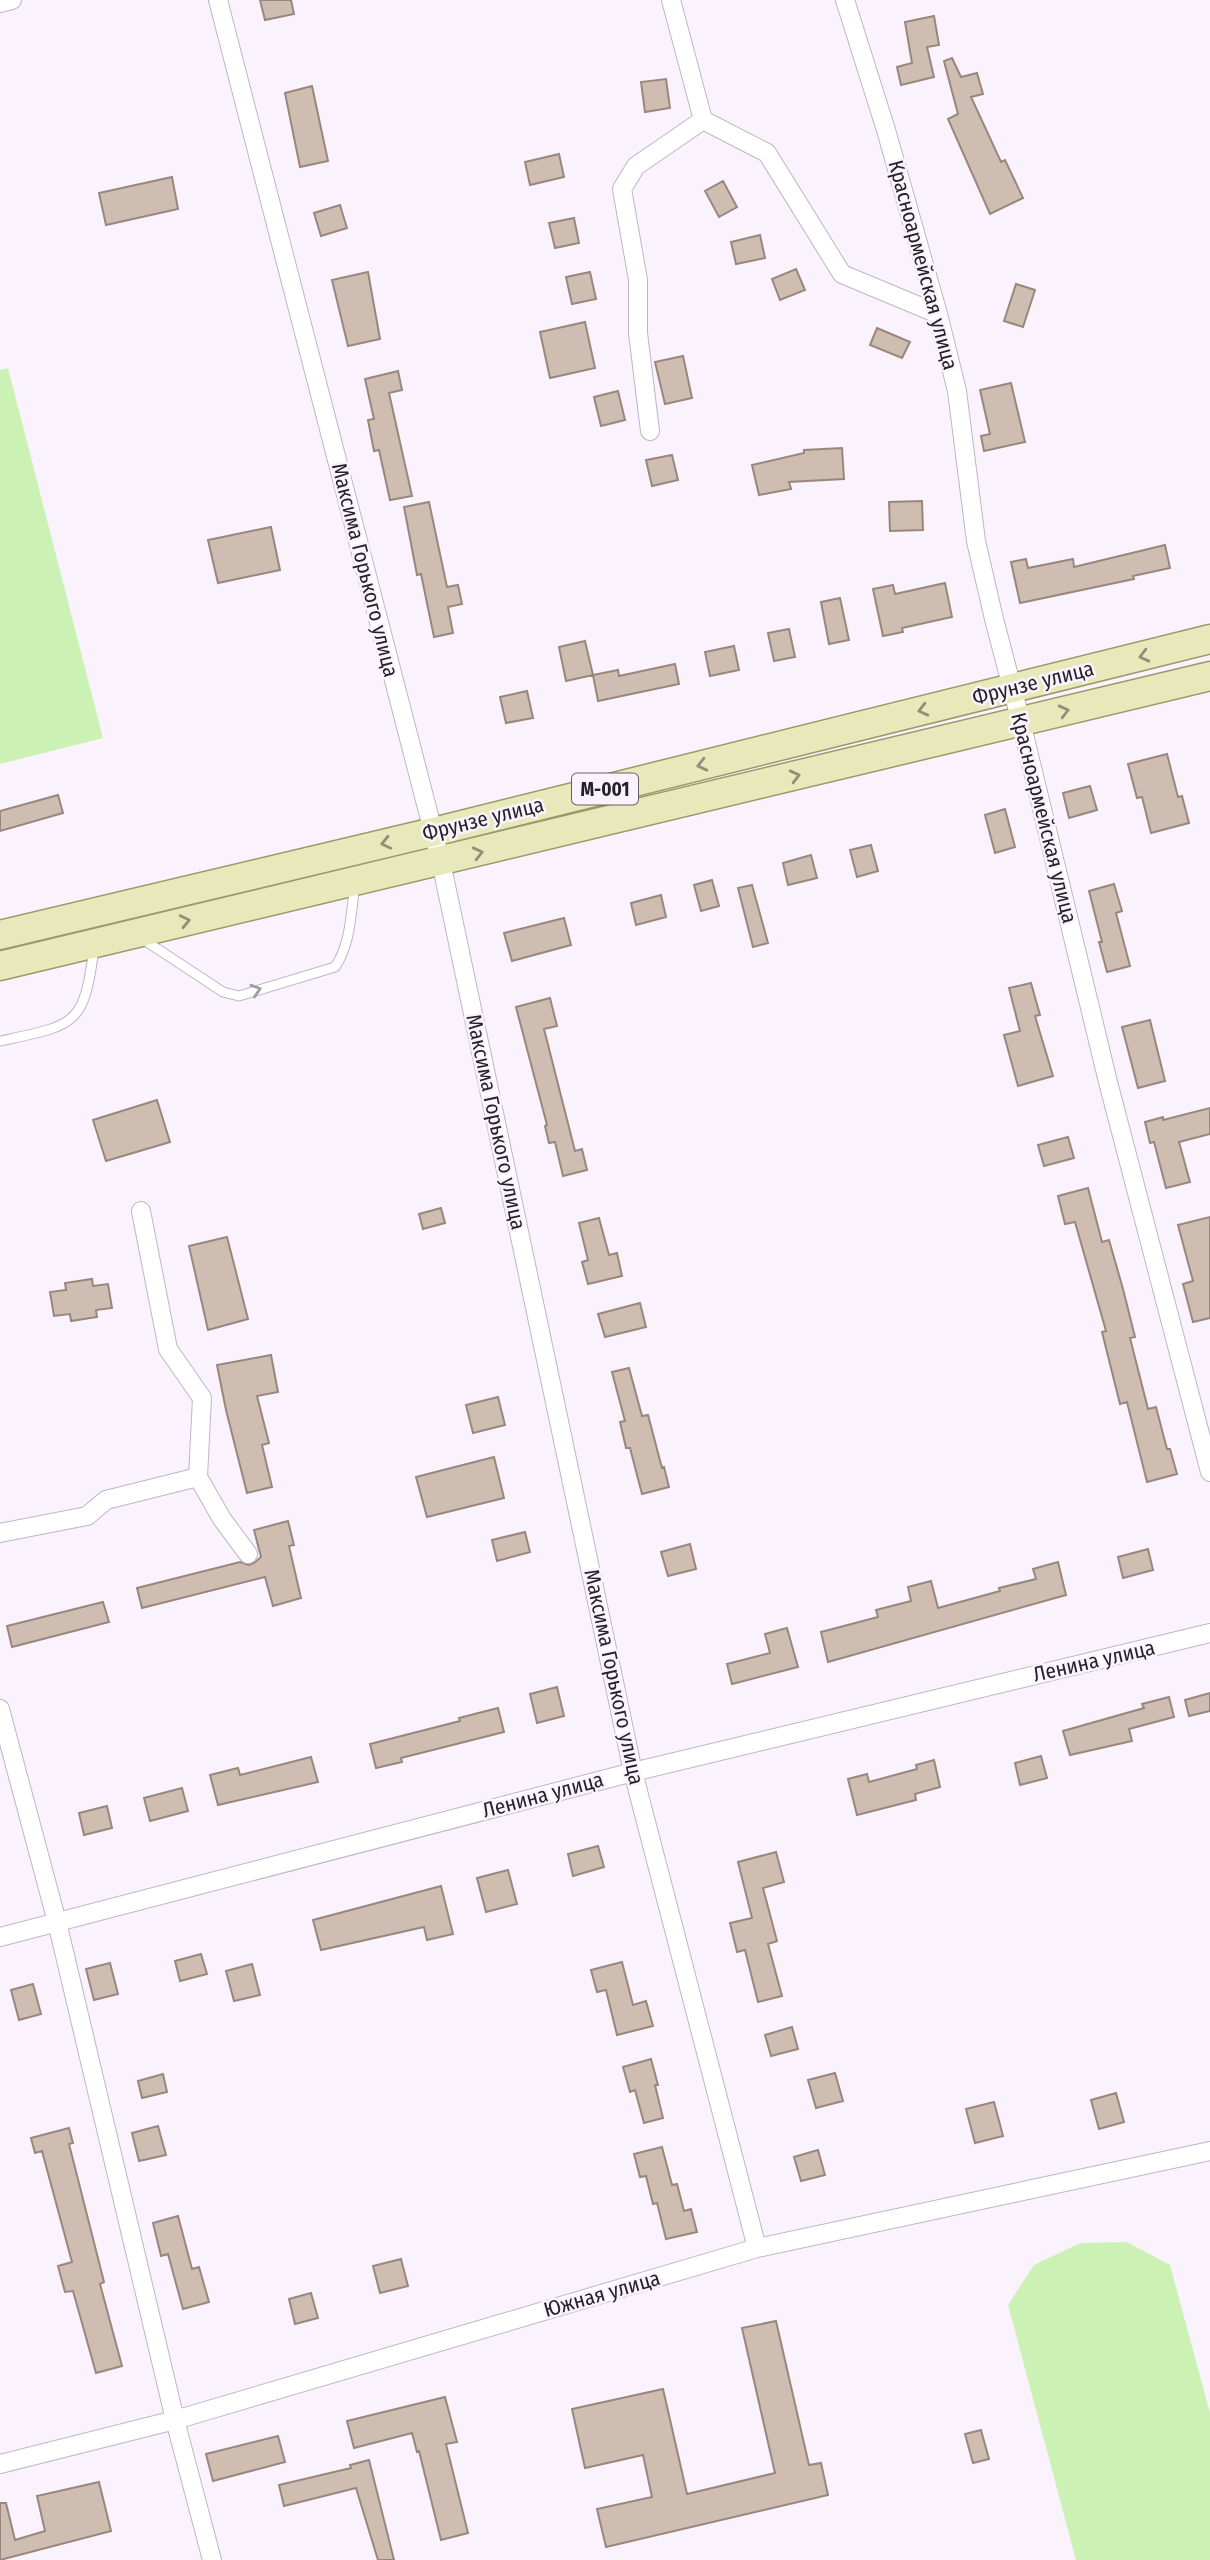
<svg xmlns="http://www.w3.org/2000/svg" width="1210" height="2560" viewBox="0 0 1210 2560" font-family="'Fira Sans Condensed',sans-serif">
<rect width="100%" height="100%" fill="#faf3fd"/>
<!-- green -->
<path fill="#cbf2b4" d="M8 368 103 738 0 764V370Z
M1127 2242 1170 2265 1210 2413V2560H1076L1008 2305 1034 2265 1080 2243Z"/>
<!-- building -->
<path fill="#cfbdb2" stroke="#99877e" stroke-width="2" d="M260 0H291L294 14 265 20Z
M934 16 939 45 927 47 934 77 901 85 897 67 912 63 905 22Z
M952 58 961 77 977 73 983 94 971 97 1001 162 1005 160 1023 198 990 214 948 119 958 114 944 61Z
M666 79 670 108 645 112 641 82Z
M312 86 328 161 300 167 285 93Z
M559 154 564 177 530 185 525 162Z
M172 177 178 209 106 225 99 193Z
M723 181 737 207 719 217 705 191Z
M340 205 347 228 321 236 314 213Z
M574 218 579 243 555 248 549 223Z
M760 235 765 258 736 264 731 242Z
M796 269 805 290 780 300 772 279Z
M368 272 380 339 348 346 332 280Z
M590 272 596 299 572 304 566 277Z
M1016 284 1035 290 1023 327 1004 321Z
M585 322 595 368 550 378 540 332Z
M877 328 910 342 902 358 870 345Z
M683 356 692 398 665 404 655 362Z
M398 371 402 390 389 393 412 496 390 500 379 450 374 451 368 420 374 419 365 379Z
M1011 383 1025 442 984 451 981 436 990 434 980 390Z
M618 391 625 420 601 426 594 397Z
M842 448 844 479 789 482 791 489 759 495 752 465 804 453V450Z
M672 455 678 480 652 486 646 460Z
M922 501 923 530 890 531 889 502Z
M429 502 447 587 458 585 462 604 448 607 453 633 434 637 421 574 417 575 404 507Z
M271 527 280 570 218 583 208 540Z
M1165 545 1170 568 1133 576 1134 579 1020 603 1011 562 1026 559 1028 568 1073 559 1074 567Z
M945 583 952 617 902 628 903 632 883 636 873 589 893 585 895 594Z
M840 598 849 640 829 644 821 602Z
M789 629 795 657 774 661 768 633Z
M585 641 593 675 566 681 559 647Z
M734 646 739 670 710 676 705 652Z
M675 664 679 684 598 701 593 675 618 670 619 676Z
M527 691 533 718 506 723 500 697Z
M1167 754 1178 797 1182 796 1189 823 1151 833 1142 797 1137 798 1128 764Z
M1090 786 1097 810 1069 818 1063 793Z
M58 795 63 813 0 831V811Z
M1005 809 1015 847 995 853 985 815Z
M871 845 878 871 857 877 850 850Z
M811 855 817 878 788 885 783 863Z
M712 880 719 906 701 911 694 885Z
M1114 884 1122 911 1116 913 1130 966 1107 972 1099 942H1102L1089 891Z
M752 885 768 943 753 947 738 888Z
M661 895 666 917 636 925 631 903Z
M564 918 571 945 512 961 504 933Z
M1031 983 1040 1015 1035 1016 1053 1076 1018 1086 1004 1035 1020 1031 1009 988Z
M550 998 557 1026 544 1029 575 1151 582 1149 587 1170 563 1176 555 1142 549 1143 545 1126 547 1125 516 1007Z
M1150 1020 1165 1081 1138 1088 1122 1027Z
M157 1100 170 1142 106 1161 93 1120Z
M1210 1108V1134L1179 1142 1190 1182 1166 1188 1154 1142 1150 1143 1145 1122 1163 1117V1120Z
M1068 1137 1074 1158 1044 1166 1038 1145Z
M1088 1188 1102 1242 1109 1240 1123 1289 1135 1337 1130 1338 1148 1409 1156 1407 1167 1449H1170L1177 1474 1147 1482 1127 1402 1120 1404 1102 1332 1106 1331 1075 1222 1065 1224 1058 1196Z
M441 1208 445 1223 423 1229 419 1214Z
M1210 1217V1318L1193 1322 1183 1284 1193 1281 1178 1225Z
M599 1218 609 1255 617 1253 622 1276 588 1284 582 1262 588 1260 579 1223Z
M227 1237 248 1319 208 1330 189 1246Z
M92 1279 93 1286 108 1284 112 1308 96 1310 97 1317 71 1321 70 1314 54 1316 50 1292 66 1290 65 1283Z
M640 1303 646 1327 605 1337 598 1314Z
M271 1355 278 1392 257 1396 269 1443 262 1445 272 1487 247 1493 226 1410 217 1365Z
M629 1368 642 1416 648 1415 662 1468 664 1467 669 1487 642 1494 630 1448H626L620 1422 625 1421 612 1372Z
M498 1397 505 1425 473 1433 466 1405Z
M494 1457 504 1498 427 1517 416 1477Z
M288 1521 294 1545 289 1546 301 1598 273 1606 265 1577 142 1608 137 1588 240 1562 249 1565 254 1563 261 1557 254 1530Z
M525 1532 530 1552 497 1561 492 1540Z
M690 1544 696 1569 668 1576 661 1552Z
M1148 1549 1153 1570 1123 1578 1118 1557Z
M1058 1562 1066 1595 828 1662 821 1632 878 1617 876 1610 911 1601 908 1587 931 1581 938 1608 1000 1591 999 1588 1036 1579 1033 1569Z
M103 1602 109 1622 12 1647 7 1626Z
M787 1628 798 1667 732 1684 727 1664 770 1653 765 1634Z
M557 1687 564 1716 537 1723 530 1694Z
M1210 1693V1711L1189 1716 1185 1700Z
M1169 1697 1174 1717 1129 1729 1132 1741 1070 1755 1063 1731 1144 1708 1142 1704Z
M498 1708 504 1732 401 1758 402 1762 376 1768 370 1744 460 1721 459 1718Z
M1041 1756 1047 1778 1020 1785 1015 1763Z
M311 1757 318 1782 218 1805 210 1775 238 1768 240 1775Z
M934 1760 940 1787 915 1794 916 1800 857 1815 848 1779 867 1774 869 1782 917 1769 916 1765Z
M182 1788 188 1811 150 1821 144 1798Z
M107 1806 112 1828 84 1835 79 1813Z
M598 1846 604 1867 573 1876 568 1854Z
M776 1852 784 1882 763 1888 777 1941 768 1944 782 1996 758 2002 745 1950 737 1952 730 1923 752 1918 738 1862Z
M508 1870 517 1904 486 1912 477 1878Z
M441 1886 453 1934 427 1940 424 1927 321 1950 313 1920Z
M201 1954 207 1974 180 1981 175 1961Z
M622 1962 633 2005 646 2001 653 2026 617 2035 606 1990 597 1992 591 1970Z
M110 1963 118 1994 94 2000 86 1969Z
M252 1964 260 1995 234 2001 226 1971Z
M33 1984 41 2014 19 2020 11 1990Z
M792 2027 798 2049 771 2056 765 2035Z
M651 2059 658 2085H655L663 2118 644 2123 635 2090 630 2092 623 2067Z
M835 2073 843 2101 816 2108 808 2080Z
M163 2074 167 2092 142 2098 138 2081Z
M1116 2093 1124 2122 1099 2129 1091 2100Z
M994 2102 1003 2136 975 2143 966 2109Z
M158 2126 166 2155 139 2161 132 2133Z
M69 2128 73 2143 69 2144 104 2282 100 2284 122 2366 96 2373 73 2291 65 2292 58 2266 72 2262 42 2151 35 2153 31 2138Z
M662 2147 672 2185 677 2184 684 2211 691 2209 697 2232 666 2239 657 2203 653 2204 646 2176 640 2177 634 2154Z
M818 2150 825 2175 801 2181 794 2157Z
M178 2216 192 2269 199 2267 209 2302 183 2309 168 2254 161 2256 153 2223Z
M401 2259 408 2286 380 2293 373 2266Z
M311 2293 318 2318 295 2324 289 2299Z
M776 2321 809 2465 821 2463 828 2495 606 2547 597 2509 652 2497 643 2455 585 2468 572 2409 663 2389 687 2494 775 2473 742 2328Z
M445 2397 457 2442 446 2444 468 2533 441 2540 419 2451 417 2452 412 2433 354 2448 347 2421Z
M981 2430 989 2459 973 2463 965 2434Z
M278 2436 285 2462 213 2481 206 2454Z
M369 2460 394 2560H378L356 2488 284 2506 279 2485 351 2468 350 2465Z
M99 2482 111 2531 0 2560V2503H6L15 2540 45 2531 37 2496Z"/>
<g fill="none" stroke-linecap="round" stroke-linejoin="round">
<!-- lane casing -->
<g stroke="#bfb5c5" stroke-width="11">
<path id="lane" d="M141 938 223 992 239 996 335 967C351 944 351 911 355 884
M0 1041C75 1025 84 1027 94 948"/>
</g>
<!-- street casing -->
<g stroke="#bfb5c5" stroke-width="20">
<path id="street" d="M218 0 441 862 633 1772 757 2248
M671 0 703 120 767 153 842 274 938 314
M845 0 886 130 938 314 957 391 976 541 994 619 1021 722 1108 1082 1210 1472
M0 3 12 0
M650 431 638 333V280L622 189 636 166 703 120
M141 1211 168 1349 202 1398 198 1477
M0 1533 87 1516 106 1500 198 1477 222 1519 248 1554
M0 1709 57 1922 175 2420 212 2560
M0 1937 633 1772 1210 1633
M0 2464 175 2420 757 2248 1210 2151"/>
</g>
<!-- primary casing -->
<g stroke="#99996a" stroke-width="31">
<path id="primary" d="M0 935 433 832 1210 639
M0 966 1210 676"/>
</g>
<!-- lane -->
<use href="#lane" stroke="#fff" stroke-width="9"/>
<!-- street -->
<use href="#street" stroke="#fff" stroke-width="18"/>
<!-- primary -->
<use href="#primary" stroke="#e8e9bb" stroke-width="28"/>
</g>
<!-- one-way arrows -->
<defs><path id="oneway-chevron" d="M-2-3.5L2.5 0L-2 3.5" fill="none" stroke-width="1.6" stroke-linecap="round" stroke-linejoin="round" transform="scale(1.75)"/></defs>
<g stroke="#908f79">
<use href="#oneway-chevron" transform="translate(1144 656) rotate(166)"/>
<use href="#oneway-chevron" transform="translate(923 710) rotate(166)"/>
<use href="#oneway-chevron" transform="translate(1064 711) rotate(-14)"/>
<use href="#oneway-chevron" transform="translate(702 765) rotate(166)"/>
<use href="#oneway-chevron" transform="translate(795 776) rotate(-14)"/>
<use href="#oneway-chevron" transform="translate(386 843) rotate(167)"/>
<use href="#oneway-chevron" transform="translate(478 853) rotate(-14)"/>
<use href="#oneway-chevron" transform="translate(185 921) rotate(-13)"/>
</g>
<use stroke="#9d9b9e" href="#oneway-chevron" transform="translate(256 990) rotate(-17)"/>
<g text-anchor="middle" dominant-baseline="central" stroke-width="5" stroke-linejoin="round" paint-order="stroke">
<!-- shield labels -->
<rect fill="#faf3fd" stroke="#656068" stroke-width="2" x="572" y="773.5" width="66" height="31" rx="5"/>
<g font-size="19" font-weight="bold" fill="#252128">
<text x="605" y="789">M-001</text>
</g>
<!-- street labels -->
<g font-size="21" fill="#252128" stroke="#faf3fd">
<text transform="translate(923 265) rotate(75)">Красноармейская улица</text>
<text transform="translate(365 570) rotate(76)">Максима Горького улица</text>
<text transform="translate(1033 683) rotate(-14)">Фрунзе улица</text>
<text transform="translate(1044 818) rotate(76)">Красноармейская улица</text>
<text transform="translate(483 819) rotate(-14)">Фрунзе улица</text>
<text transform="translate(496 1122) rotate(78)">Максима Горького улица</text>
<text transform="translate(1094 1661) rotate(-13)">Ленина улица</text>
<text transform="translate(614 1677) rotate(78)">Максима Горького улица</text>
<text transform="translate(543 1795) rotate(-15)">Ленина улица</text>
<text transform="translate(602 2294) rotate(-16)">Южная улица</text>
</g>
</g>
</svg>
